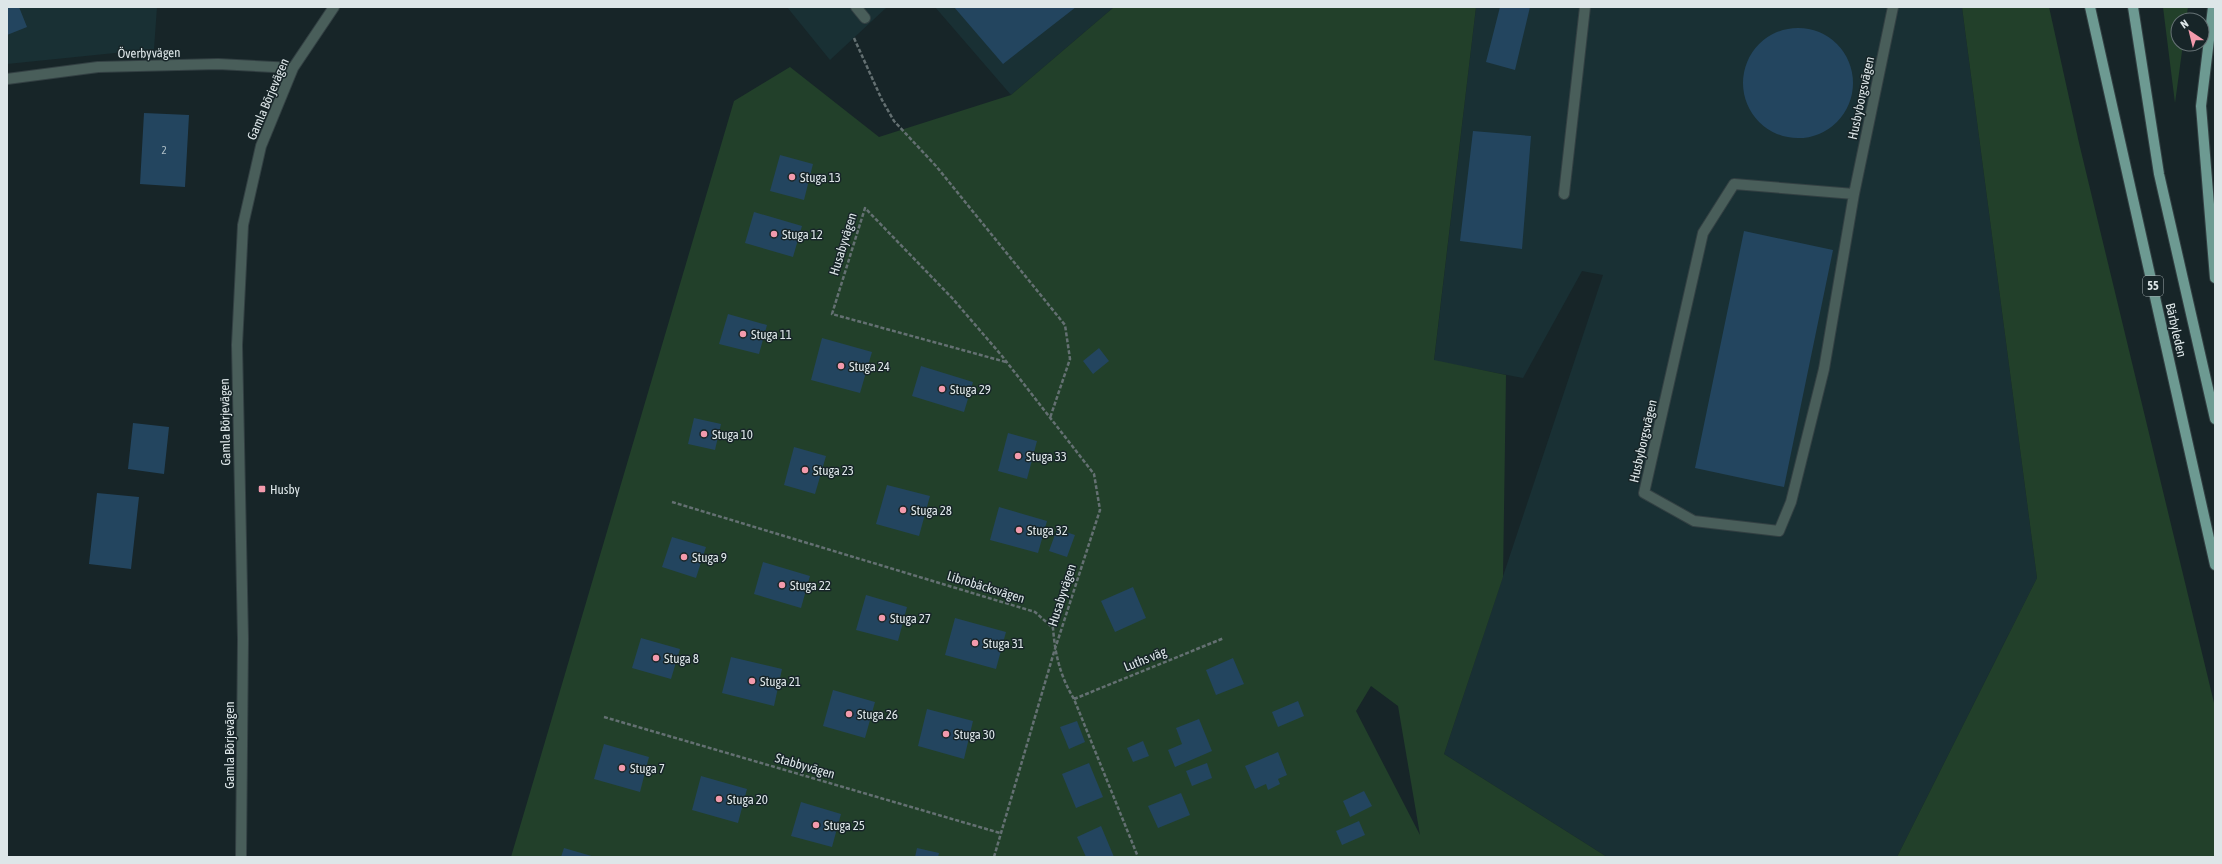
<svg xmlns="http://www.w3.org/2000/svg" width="2222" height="864" viewBox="0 0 2222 864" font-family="'Asap Condensed',sans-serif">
<rect width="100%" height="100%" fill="#172528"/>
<!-- built -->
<path fill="#193034" d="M7 7H157L154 49 7 64Z
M787 7H887L830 60Z
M935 7H1114L1011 95Z
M1476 7H1962L2037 578 1897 857H1607L1444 754 1603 275 1582 271 1523 378 1434 361Z"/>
<!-- green -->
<path fill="#22402a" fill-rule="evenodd" d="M1114 7H1476L1434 360 1506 375 1503 577 1444 754 1607 857H511L734 101 790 67 879 137 1011 95ZM1371 686 1398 706 1420 835 1356 711Z
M1962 7H2049L2079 143 2215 707V857H1897L2037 578Z
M2163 7H2188L2186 20H2178V44H2183L2175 103Z"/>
<!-- building -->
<path fill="#23455f" d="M7 7H19L27 27 7 35Z
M954 7H1076L1003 64Z
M1500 7H1530L1515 70 1486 62Z
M1743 83a55 55 0 1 1 110 0a55 55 0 1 1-110 0Z
M144 113 189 115 185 187 140 184Z
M1473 131 1531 136 1522 249 1460 241Z
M780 155 813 164 804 200 770 191Z
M754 212 802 226 793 257 745 243Z
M1744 231 1833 250 1784 487 1695 468Z
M728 314 767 325 759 354 719 344Z
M822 338 872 352 860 393 811 380Z
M1099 348 1109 361 1093 374 1083 361Z
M921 366 973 382 964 412 912 396Z
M694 418 721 424 715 450 688 444Z
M133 423 169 427 164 474 128 469Z
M1008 433 1037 441 1027 479 998 471Z
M794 447 826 456 815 494 784 485Z
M887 485 930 496 919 536 876 524Z
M97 493 139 497 131 569 89 564Z
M999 507 1047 521 1038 553 990 540Z
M1057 529 1075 535 1067 557 1049 551Z
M672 537 706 547 696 578 662 567Z
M763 562 810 576 801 608 754 594Z
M1133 587 1146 618 1115 632 1101 601Z
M866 595 907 607 898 641 856 630Z
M955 618 1006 632 996 669 945 655Z
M641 638 680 649 671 679 632 668Z
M731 657 782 669 774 706 722 693Z
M1233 658 1244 684 1216 695 1206 670Z
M833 690 875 702 865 738 823 726Z
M1298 701 1304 716 1278 727 1272 712Z
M927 709 973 721 964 759 918 746Z
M1199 719 1212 751 1175 767 1168 750 1182 744 1176 728Z
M1077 721 1085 742 1069 749 1060 727Z
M1143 741 1149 756 1133 762 1127 748Z
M604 744 649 757 640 792 594 779Z
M1278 752 1287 775 1278 779 1280 784 1268 790 1266 784 1255 789 1245 766Z
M1089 763 1103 797 1076 808 1062 774Z
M1207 763 1212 778 1192 786 1186 771Z
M701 776 747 789 738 823 692 810Z
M1364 791 1372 806 1350 817 1343 801Z
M1181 793 1190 815 1158 828 1148 806Z
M801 802 841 814 832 847 791 836Z
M1359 821 1365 835 1342 845 1336 831Z
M1101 826 1114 857H1086L1077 837Z
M564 848 595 857H561Z
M917 848 939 853 938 857H915Z"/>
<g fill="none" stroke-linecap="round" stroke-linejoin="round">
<!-- minor casing -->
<g stroke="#334043" stroke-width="12">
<path id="minor" d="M856 7 865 18
M7 79 98 67 218 64 293 68
M1564 194 1585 7
M1854 194 1734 184 1703 233 1644 493 1694 521 1779 531 1791 502 1824 369 1854 194 1893 7
M241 857 243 639 237 345 243 225 261 146 293 68 334 7"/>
</g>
<!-- major casing -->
<g stroke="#334043" stroke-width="12">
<path id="major" d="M2090 7 2215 565
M2133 7 2159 174 2215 419
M2213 7 2201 106 2215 278"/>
</g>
<!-- path -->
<path stroke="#647072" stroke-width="2.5" stroke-dasharray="4 2" stroke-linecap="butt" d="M854 38 882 100 894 121 936 166 1065 325 1070 359 1050 418
M672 502 1035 612 1053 628C1055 654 1060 676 1074 699L1138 857
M1074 699 1224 638
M604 717 1000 833
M994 857 1054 652 1100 510 1094 474 1002 356 953 299 865 208 832 314 1006 362"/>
<!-- minor -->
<use href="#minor" stroke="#495e5a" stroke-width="10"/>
<!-- major -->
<use href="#major" stroke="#6d9a92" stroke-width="10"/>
</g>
<!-- markers -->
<g fill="#f39aac" stroke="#172528" stroke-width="1.5">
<circle cx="792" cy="177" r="4"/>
<circle cx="774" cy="234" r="4"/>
<circle cx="743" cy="334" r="4"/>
<circle cx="841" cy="366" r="4"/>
<circle cx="942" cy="389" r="4"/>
<circle cx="704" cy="434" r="4"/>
<circle cx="1018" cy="456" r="4"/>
<circle cx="805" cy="470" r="4"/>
<rect x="258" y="485" width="8" height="8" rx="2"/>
<circle cx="903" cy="510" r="4"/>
<circle cx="1019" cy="530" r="4"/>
<circle cx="684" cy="557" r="4"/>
<circle cx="782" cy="585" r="4"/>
<circle cx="882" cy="618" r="4"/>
<circle cx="975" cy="643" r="4"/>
<circle cx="656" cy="658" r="4"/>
<circle cx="752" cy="681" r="4"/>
<circle cx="849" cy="714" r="4"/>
<circle cx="946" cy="734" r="4"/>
<circle cx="622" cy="768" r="4"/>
<circle cx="719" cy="799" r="4"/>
<circle cx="816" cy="825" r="4"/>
</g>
<g text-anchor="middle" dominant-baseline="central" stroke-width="3" stroke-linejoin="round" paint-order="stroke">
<!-- number labels -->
<g font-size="11" fill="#aebec6">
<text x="164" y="150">2</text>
</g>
<!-- shield labels -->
<rect fill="#172528" stroke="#a2acae" stroke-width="1" x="2143" y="276" width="20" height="20" rx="3"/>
<g font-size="12" font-weight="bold" fill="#dde6e8">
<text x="2153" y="286">55</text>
</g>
<!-- street labels -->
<g font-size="13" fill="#dde6e8" stroke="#172528">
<text transform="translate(149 53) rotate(-1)">Överbyvägen</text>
<text transform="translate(1861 98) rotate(-78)">Husbyborgsvägen</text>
<text transform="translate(268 99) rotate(-67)">Gamla Börjevägen</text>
<text transform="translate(843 244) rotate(-73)">Husabyvägen</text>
<text transform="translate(2176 330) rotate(77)">Bärbyleden</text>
<text transform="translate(225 422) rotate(-91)">Gamla Börjevägen</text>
<text transform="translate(1643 441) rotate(-77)">Husbyborgsvägen</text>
<text transform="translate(986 587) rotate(17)">Librobäcksvägen</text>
<text transform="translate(1062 595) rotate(-72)">Husabyvägen</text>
<text transform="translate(1145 659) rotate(-22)">Luths väg</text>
<text transform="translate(229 745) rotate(-90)">Gamla Börjevägen</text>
<text transform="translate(805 766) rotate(16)">Stabbyvägen</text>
</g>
<!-- poi labels -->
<g font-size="13" fill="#dde6e8" stroke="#172528" text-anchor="start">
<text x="800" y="177">Stuga 13</text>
<text x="782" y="234">Stuga 12</text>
<text x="751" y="334">Stuga 11</text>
<text x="849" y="366">Stuga 24</text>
<text x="950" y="389">Stuga 29</text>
<text x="712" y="434">Stuga 10</text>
<text x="1026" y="456">Stuga 33</text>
<text x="813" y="470">Stuga 23</text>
<text x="270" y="489">Husby</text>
<text x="911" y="510">Stuga 28</text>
<text x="1027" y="530">Stuga 32</text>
<text x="692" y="557">Stuga 9</text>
<text x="790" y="585">Stuga 22</text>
<text x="890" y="618">Stuga 27</text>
<text x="983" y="643">Stuga 31</text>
<text x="664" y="658">Stuga 8</text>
<text x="760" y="681">Stuga 21</text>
<text x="857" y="714">Stuga 26</text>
<text x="954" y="734">Stuga 30</text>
<text x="630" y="768">Stuga 7</text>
<text x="727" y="799">Stuga 20</text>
<text x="824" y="825">Stuga 25</text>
</g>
</g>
<!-- border -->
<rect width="2222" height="864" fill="none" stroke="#dde6e8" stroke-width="16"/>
<!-- north arrow -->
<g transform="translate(2190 32) rotate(325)"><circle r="19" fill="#172528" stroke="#667275"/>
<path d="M0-3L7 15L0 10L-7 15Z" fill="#f39aac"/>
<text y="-6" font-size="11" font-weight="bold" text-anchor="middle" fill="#dde6e8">N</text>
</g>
</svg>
